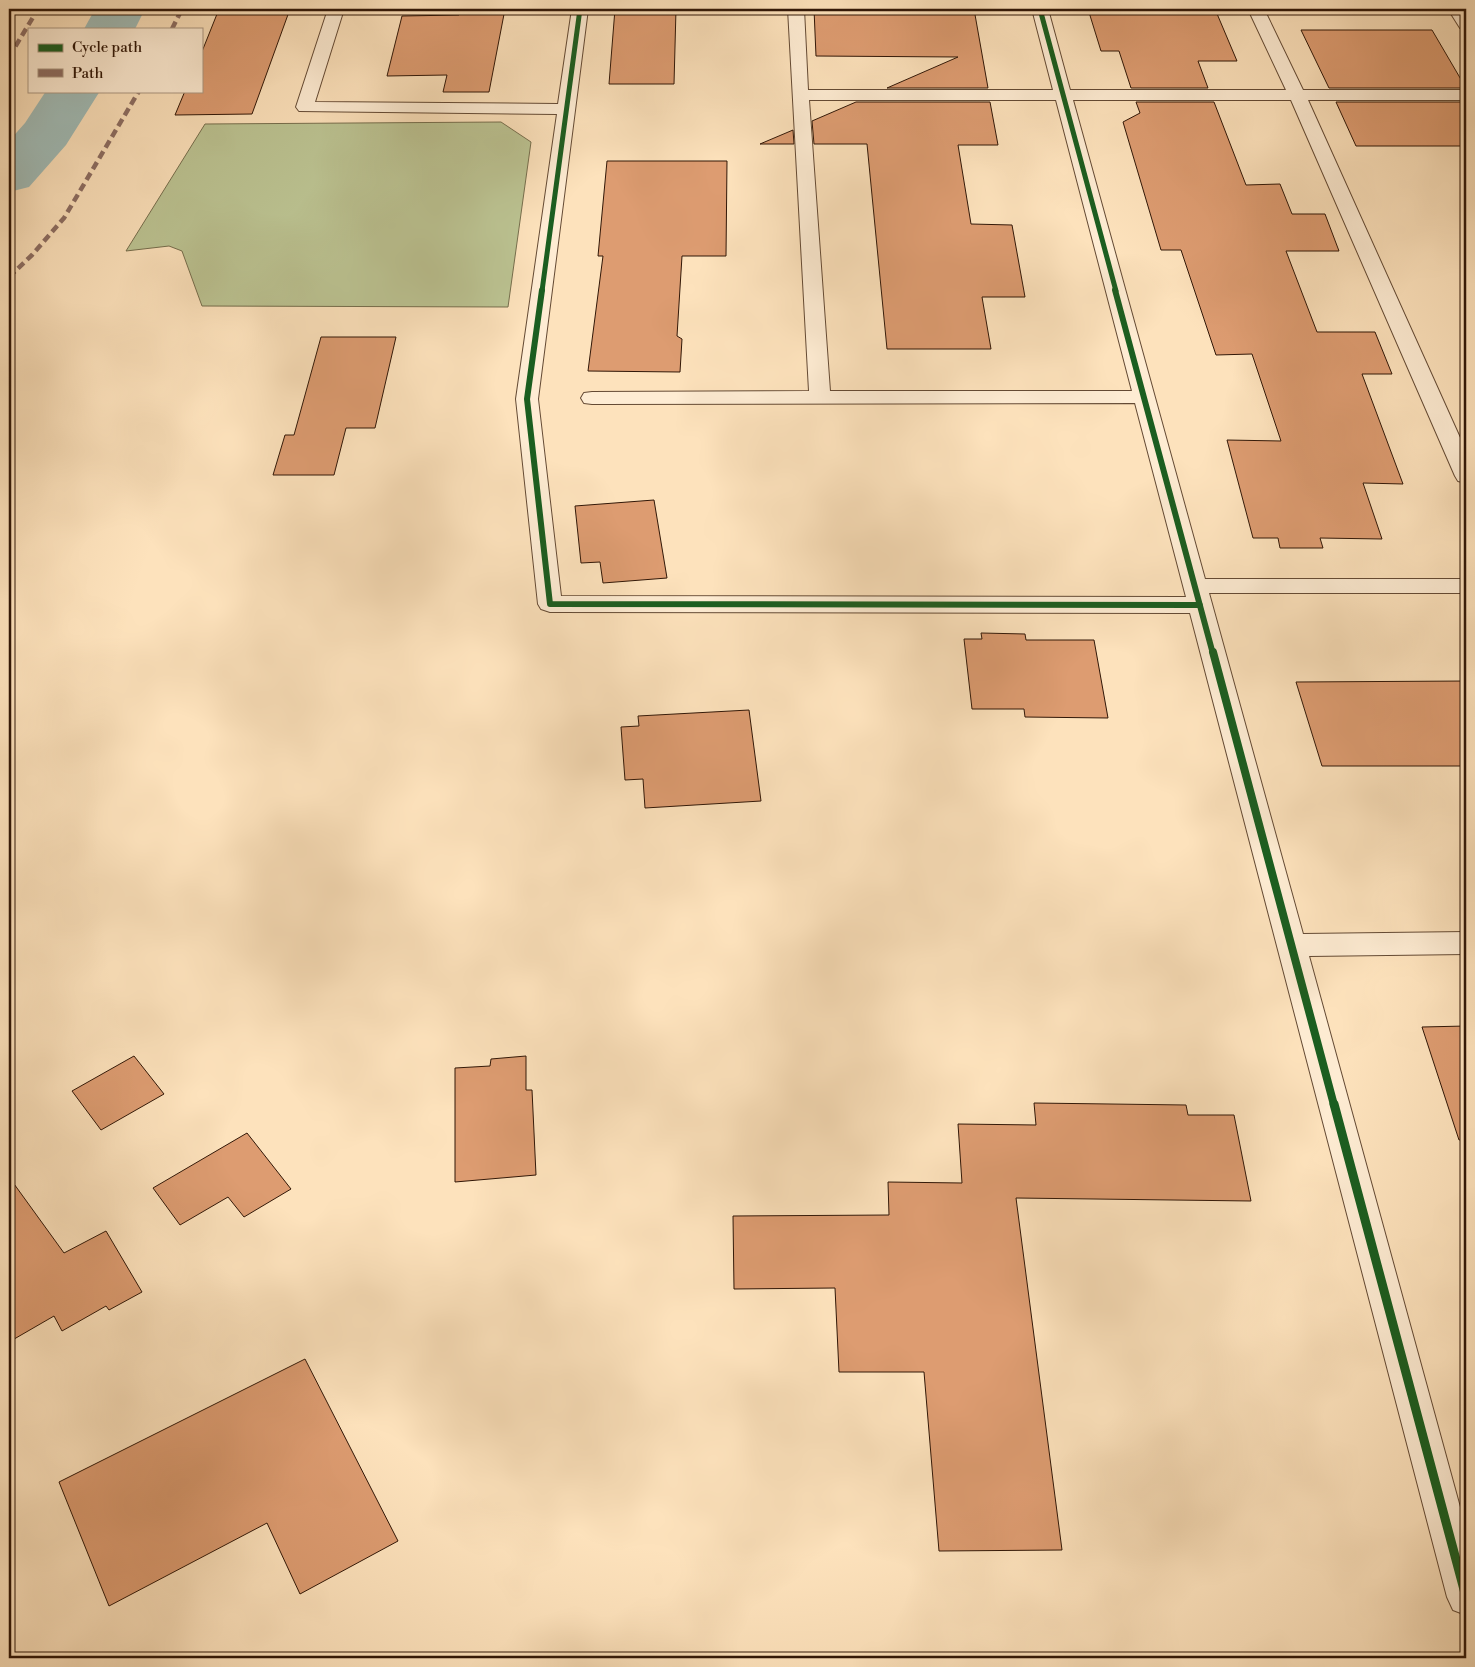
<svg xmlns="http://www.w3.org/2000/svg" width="1475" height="1667" viewBox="0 0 1475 1667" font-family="'Libre Bodoni',serif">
<rect width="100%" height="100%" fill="#fde2bc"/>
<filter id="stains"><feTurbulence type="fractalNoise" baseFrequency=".004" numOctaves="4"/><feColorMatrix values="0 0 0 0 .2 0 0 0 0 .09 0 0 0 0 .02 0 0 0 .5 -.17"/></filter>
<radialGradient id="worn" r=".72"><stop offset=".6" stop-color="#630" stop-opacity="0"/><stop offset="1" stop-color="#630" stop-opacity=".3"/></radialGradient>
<!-- green -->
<path fill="#bcc493" stroke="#766e4d" d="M501 122 531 142 508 307 202 306 182 251 169 246 126 251 205 124Z"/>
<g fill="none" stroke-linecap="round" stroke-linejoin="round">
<!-- river -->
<path fill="#a1bcb7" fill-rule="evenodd" d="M95 9H145L135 29H84Z
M46 91H100L66 145 29 187 9 192V141L25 123Z"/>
</g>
<!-- building -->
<path fill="#dd9c71" stroke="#311707" d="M219 9H290L252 114 175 115 185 91H201V54Z
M461 9H505L489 92H443L447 75 387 76 402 16 459 15Z
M615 9H676L674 84H609Z
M814 9H974L988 88H887L958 57 816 56Z
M1088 9H1215L1237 61H1198L1208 88H1131L1119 51H1101Z
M1301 30H1432L1466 88H1329Z
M856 102H990L998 145H958L971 224 1012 225 1025 297H982L991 349H887L867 144H814L812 121Z
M1136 102H1214L1246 185 1280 184 1292 214H1325L1339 251H1286L1317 332H1375L1392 374H1362L1403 484 1363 483 1382 539 1320 538 1323 548H1280L1278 538H1253L1227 440 1281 441 1252 354 1216 355 1181 250H1161L1123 122 1140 113Z
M1336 102H1466V146H1356Z
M793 130 794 144H760Z
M607 161H727L726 256H682L677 336 682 339 680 372 588 371 603 256H598Z
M321 337H396L375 428H346L334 475H273L285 435H294Z
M654 500 667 578 603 583 600 562 581 563 575 506Z
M981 633 1025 634 1026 640H1094L1108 718 1025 717 1024 709H972L964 639H982Z
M1466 681V766H1322L1296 682Z
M749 710 761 801 645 808 643 779 625 780 621 727 639 726 638 716Z
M1466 1026V1139L1459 1140 1422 1027Z
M134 1056 164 1094 101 1130 72 1091Z
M526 1056V1090H532L536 1175 455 1182V1068L490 1066 491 1059Z
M1034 1103 1186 1105 1188 1115H1234L1251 1201 1016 1198 1062 1550 939 1551 924 1372H839L835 1288 734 1289 733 1216 889 1215 888 1182 962 1183 958 1124 1036 1125Z
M247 1133 291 1189 244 1217 228 1197 180 1225 153 1188Z
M9 1177 64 1253 106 1231 142 1292 109 1310 106 1306 62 1331 54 1316 9 1342Z
M305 1359 398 1541 300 1594 267 1523 109 1606 59 1482Z"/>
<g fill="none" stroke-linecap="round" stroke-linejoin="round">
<!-- minor casing -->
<g stroke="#644a34" stroke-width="2">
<path id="minor" d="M328 9H344L315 102 558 104 572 9H588L538 399 561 596 1186 597 1135 403 592 404 584 403 581 398 584 393 592 392 809 391 788 9H804L808 90H1053L1032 9H1048L1070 90H1286L1248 9H1264L1303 90H1466V100H1308L1466 451V483L1458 481 1455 476 1291 100H1073L1205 579H1466V593H1209L1303 934 1466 932V954L1309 956 1466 1529V1615L1453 1610 1447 1597 1190 613 550 612 541 609 538 604 516 399 557 114 299 111 296 107ZM809 100H1056L1132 391H830Z
M1448 9H1464L1466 12V30L1460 28Z"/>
</g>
<!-- minor -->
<use href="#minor" fill="#feecd3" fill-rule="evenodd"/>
<!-- quiet -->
<path stroke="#8d6e63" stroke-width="4.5" stroke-dasharray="8 4.5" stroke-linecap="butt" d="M172 29 182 9
M9 57 38 9
M9 277 32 255 64 218 139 91"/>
<!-- cycleway-far3 casing -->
<g stroke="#feecd3" stroke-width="7">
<path id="cycleway-far3" d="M1040 9 1116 291
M542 291 580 9"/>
</g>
<!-- cycleway-far2 casing -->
<g stroke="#feecd3" stroke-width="9">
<path id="cycleway-far2" d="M542 290 527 399 550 604 1200 605
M1115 290 1213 654"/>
</g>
<!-- cycleway-far1 casing -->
<g stroke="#feecd3" stroke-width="11">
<path id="cycleway-far1" d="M1213 652 1334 1105"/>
</g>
<!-- cycleway casing -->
<g stroke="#feecd3" stroke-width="12">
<path id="cycleway" d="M1334 1104 1466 1597"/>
</g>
<!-- cycleway-far3 -->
<use href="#cycleway-far3" stroke="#1b5e20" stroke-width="5"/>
<!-- cycleway-far2 -->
<use href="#cycleway-far2" stroke="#1b5e20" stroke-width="6"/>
<!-- cycleway-far1 -->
<use href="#cycleway-far1" stroke="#1b5e20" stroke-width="8"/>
<!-- cycleway -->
<use href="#cycleway" stroke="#1b5e20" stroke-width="9"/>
</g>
<!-- margin -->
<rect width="1475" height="1667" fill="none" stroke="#fde2bc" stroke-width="30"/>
<rect x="10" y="10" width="1455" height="1647" fill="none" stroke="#311707" stroke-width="2.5"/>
<rect x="15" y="15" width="1445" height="1637" fill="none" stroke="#311707"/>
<!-- legend -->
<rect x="28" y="28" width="175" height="65" fill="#feecd3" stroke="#ac9781"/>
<rect x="38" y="44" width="25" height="8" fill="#1b5e20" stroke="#ac9781"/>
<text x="72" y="52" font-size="15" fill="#311707">Cycle path</text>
<rect x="38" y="69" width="25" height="8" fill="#8d6e63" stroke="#ac9781"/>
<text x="72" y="78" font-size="15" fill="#311707">Path</text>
<rect width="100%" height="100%" filter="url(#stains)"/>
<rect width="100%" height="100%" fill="url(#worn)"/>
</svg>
